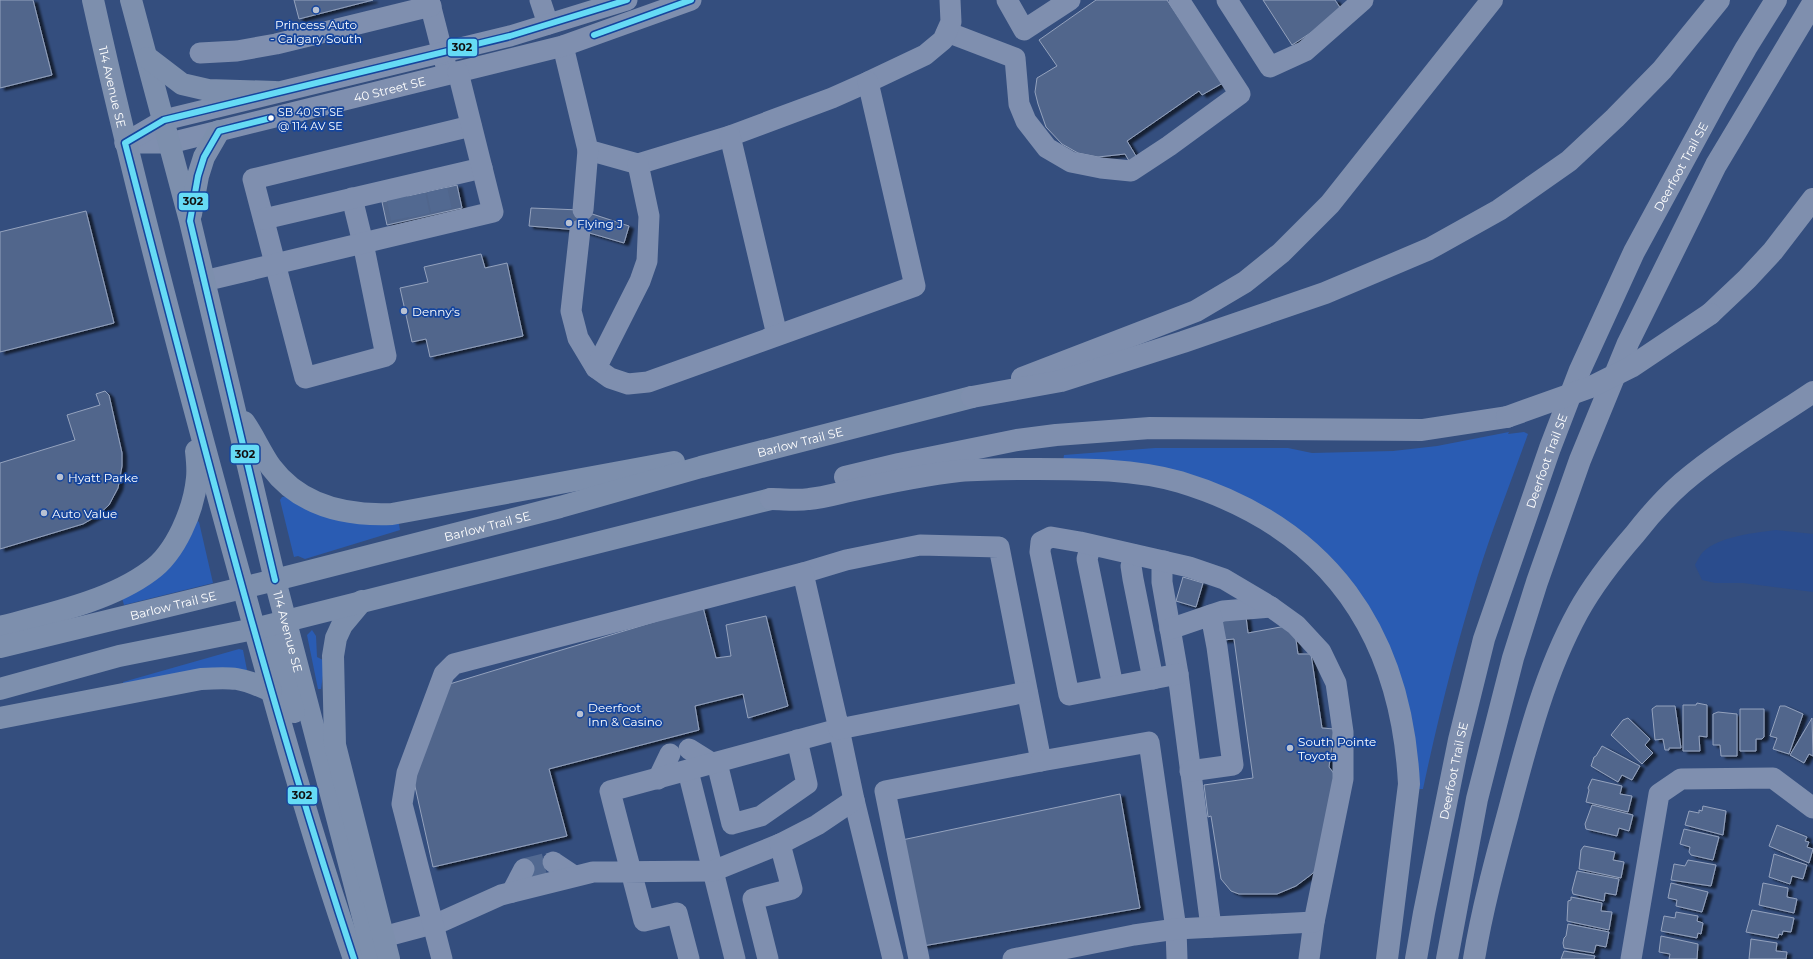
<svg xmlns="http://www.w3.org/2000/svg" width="1813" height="959" viewBox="0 0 1813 959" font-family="Montserrat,sans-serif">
<defs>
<filter id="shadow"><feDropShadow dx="4.5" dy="2.5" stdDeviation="1" flood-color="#0009"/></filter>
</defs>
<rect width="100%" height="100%" fill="#344e7e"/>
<!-- green -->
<path fill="#2a5cb3" d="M1509 432 1508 434 1524 432 1528 434C1511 482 1492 529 1477 578 1456 647 1438 718 1423 789H1416C1415 725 1408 685 1379 628L1251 504 1063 461 1064 455 1155 448H1288L1312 453 1393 451 1437 446Z
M288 496 336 520 363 524H399L400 530 305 559 298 556 294 557 280 500 282 497Z
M196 520 199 522 213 583 124 605 122 598Z
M312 630 316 636 317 657 325 661 321 689H318L307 635Z
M239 649 243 650 247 670 124 689 123 682Z"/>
<!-- water -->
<path fill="#2a4c8d" d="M1776 530 1813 534V592L1743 583H1715L1702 580 1695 565C1697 561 1700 555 1703 552 1720 536 1754 533 1776 530Z"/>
<!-- building -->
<path fill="#51668c" stroke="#94a2bd" filter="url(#shadow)" d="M0 0H33L52 75 0 88Z
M294 0H373L299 19Z
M1096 0H1167L1223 83 1202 95 1199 91 1127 141 1139 161 1132 166 1125 154 1098 157 1078 153 1062 144 1046 127 1038 104 1035 92 1037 78 1057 66 1039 40Z
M1263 0H1335L1343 12 1292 45Z
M457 185 462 208 387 225 382 202Z
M531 208 580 210 629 226 624 243 579 230 529 226Z
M86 211 114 323 0 352V232Z
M481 254 485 268 507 263 523 336 430 357 426 339 412 342 400 288 428 282 424 267Z
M105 391 109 395 122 453V466L118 488 109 505 97 516 83 524 0 549V463L75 440 67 415 100 405 96 394Z
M1183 577 1203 583 1196 607 1176 601Z
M703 607 716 658 731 656 726 625 766 616 788 706 748 718 743 694 695 706 699 730 549 769 567 836 433 867 412 773 443 686Z
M1246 617 1248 633 1286 626 1295 633 1298 654H1311L1322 728 1334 729 1329 767 1335 775 1321 864 1312 874 1296 886 1277 894H1239L1231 891 1221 879 1211 816 1208 817 1204 785 1253 778 1234 639 1223 640 1220 618Z
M1697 703 1707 705V737L1699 736 1700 751H1683V705H1696Z
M1656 706H1675L1681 748H1669V750H1665L1663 739 1655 740 1652 709Z
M1780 706H1785L1803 714 1789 754 1773 749 1777 738 1770 736Z
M1740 709H1764V737L1762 739H1756V751H1740Z
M1718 712 1737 714V756H1721L1720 745H1713V714Z
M1628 718 1650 739 1645 745 1653 753 1642 764 1611 735 1623 720Z
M1812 718 1813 756 1809 754 1804 763 1790 755Z
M1602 746 1640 766 1632 780 1622 775 1618 782 1591 766 1594 757 1596 756Z
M1592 779 1622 786 1620 794 1632 796 1628 812 1586 802 1589 790 1588 788Z
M1120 794 1140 908 923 946 902 840Z
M1592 805 1633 815 1629 831 1619 828 1617 836 1586 829 1585 824Z
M1703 806 1726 811 1723 835 1685 825 1689 811 1699 813V810L1702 811Z
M1777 825 1807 837 1805 841 1809 842 1807 847 1813 849 1809 863 1769 846Z
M1684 829 1719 837 1713 860 1691 855 1689 852 1690 847 1680 844Z
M1584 846 1615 852 1613 860 1624 862 1621 878 1579 869 1581 850Z
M1774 854 1807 865 1803 879 1792 876 1790 884 1769 877Z
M1688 860 1716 865 1711 886 1671 880 1674 864 1685 866Z
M1577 871 1619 879 1616 895 1605 893 1604 901 1573 894 1572 890Z
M1671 883 1708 892 1702 912 1676 906 1677 900 1668 898Z
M1763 883 1788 888 1787 897 1797 899 1794 913 1759 905Z
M1571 897 1602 903 1601 911 1612 912 1609 930 1567 921 1568 901 1571 900Z
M1752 910 1794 918 1791 932 1783 931 1782 935 1779 934 1778 938 1746 932Z
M1676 912 1698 916 1697 921 1703 923 1701 934 1698 933 1697 938 1661 931 1664 916 1675 918Z
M1568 924 1609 932 1606 947 1596 945 1594 953 1564 948 1563 943 1564 938 1566 936Z
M1661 936 1698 944 1697 959H1669L1670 954 1659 952Z
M1751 939 1777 943 1776 951 1787 952 1786 959H1749Z
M1564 951 1595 956 1594 959H1561Z"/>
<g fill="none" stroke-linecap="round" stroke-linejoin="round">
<!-- minor-tunnel -->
<path stroke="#526991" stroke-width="21" stroke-dasharray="21 10" stroke-linecap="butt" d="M437 190 442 213
M415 195 420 218
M397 198 402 222
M524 869 553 862"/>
<!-- minor -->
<g stroke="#7f8faf" stroke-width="21">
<path d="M429 0 446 66"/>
<path d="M540 0 548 24"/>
<path d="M1007 0 1024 30 1070 0"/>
<path d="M1227 0 1270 67 1305 51 1363 0"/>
<path d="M947 32 1015 58 1019 104 1026 121 1047 148 1071 162 1101 168 1131 171 1169 146 1240 94 1179 0"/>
<path d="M563 46 588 150 638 164 730 136 832 98 868 82 925 55 943 40 951 22 950 0"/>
<path d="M200 53 237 51 276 44 431 6"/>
<path d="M730 136 777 335"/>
<path id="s1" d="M125 143H170L563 46 691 0"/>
<path d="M125 143 164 120 510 36 627 0"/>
<path d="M352 198 363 243 386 356 305 378 253 179 471 126"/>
<path d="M583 210 588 150"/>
<path d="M264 219 482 168"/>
<path d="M580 230 571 311 578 338 596 368 610 378 628 384 648 382 915 286 868 82"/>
<path d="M204 281 493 212 458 72"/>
<path d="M596 368 640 281 647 261 649 216 638 164"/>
<path d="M1091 545 1087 559 1113 686"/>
<path d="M1135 555 1131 566 1133 579 1153 679"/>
<path d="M1164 561 1162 570V582L1178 674 1211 927"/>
<path d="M803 573 846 560 920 545 999 547 1041 761 885 791 919 959"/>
<path d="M1211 615 1223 611 1271 607"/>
<path d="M1170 629 1211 615 1217 647 1233 765 1190 771"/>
<path d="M1178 674 1069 695 1040 552 1041 542 1051 537 1080 542 1189 567 1224 579 1271 607 1296 625 1321 652 1336 683 1343 732V779L1314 922 1309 959"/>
<path d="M689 749 713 764"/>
<path d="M1041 761 1149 742 1176 929 1177 959"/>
<path d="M717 763 732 824 761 816 807 784 797 740"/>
<path d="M688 771 735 959"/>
<path d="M658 779 670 754"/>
<path d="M854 800 893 959"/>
<path d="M553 862 574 876"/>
<path d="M512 892 524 869"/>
<path d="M383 937 443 921 501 895 593 872 713 871 780 844 817 825 854 800 839 729 610 791C621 835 633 878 644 921L677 913 689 959"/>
<path d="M442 959 402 804 407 773 444 674 454 664 803 573 839 729 1027 692"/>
<path d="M768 959 753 899 792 889 780 844"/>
<path d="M1013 959 1134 935 1176 929 1314 922"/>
<path d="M1631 959 1659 794 1681 779 1773 778 1813 808"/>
</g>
<!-- major -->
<g stroke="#7d8fad" stroke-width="22">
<path id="s2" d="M93 0C136 194 187 385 240 576 275 704 310 833 354 959"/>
<path id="s3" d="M131 0 190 221 275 580 374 959"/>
<path d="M148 58 182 84 208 90 275 92"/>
<path d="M191 214 198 176 204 157 219 131"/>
<path d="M244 422C254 436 261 453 271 467 300 506 346 516 392 514L674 462"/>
<path d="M362 601 342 625 336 638 333 656 335 745 389 959"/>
<path d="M0 627C48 614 110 601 150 571 176 553 194 509 197 478 198 469 197 460 196 451"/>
<path d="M271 636 294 712"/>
<path id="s4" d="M0 647 275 580 560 507 701 467 972 397"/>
<path d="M0 689 119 656 254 629 771 499"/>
<path d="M0 718 201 679C233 677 241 677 271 691"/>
</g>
<!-- highway -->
<g stroke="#7f8fae" stroke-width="22">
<path d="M1710 314 1747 279 1773 251 1813 199"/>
<path d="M1022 378 1196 311 1245 282 1281 253 1330 204 1492 0"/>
<path d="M972 397 1061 381 1183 342 1325 293 1429 249 1499 210 1569 161 1615 118 1662 70 1719 0"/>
<path d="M845 477 899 464 1017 440 1056 435 1150 428 1422 430 1507 417"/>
<path d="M771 499C784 499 796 501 809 499 822 498 836 494 849 491 885 483 922 475 959 471 984 469 1011 469 1037 469 1084 469 1135 469 1180 482 1328 527 1401 632 1409 784L1387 959"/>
<path id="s5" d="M1416 959 1424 913 1459 740 1484 639 1550 448 1580 370 1634 252 1717 99 1746 48 1776 0"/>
<path d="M1447 959 1477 799 1513 658 1537 582 1580 460 1628 343 1716 165 1813 3"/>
<path d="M1474 959C1482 910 1495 862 1508 814 1526 746 1544 674 1578 612 1594 583 1614 558 1635 534 1649 516 1665 498 1682 483 1722 449 1770 421 1813 392"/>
</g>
<!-- highway-bridge -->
<path stroke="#7f8fae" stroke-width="22" d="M1507 417 1591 387 1631 367 1710 314"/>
<!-- bus-1 casing -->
<g stroke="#15459d" stroke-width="9">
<path id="bus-1" d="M594 35 691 0
M271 118 219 131 204 157 198 176 190 221 275 580
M354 959C265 691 196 416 125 143L164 120 510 36 627 0"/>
</g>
<!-- bus-1 -->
<use href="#bus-1" stroke="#66dbf5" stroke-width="6"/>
</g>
<!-- markers -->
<g fill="#b8c1d2" stroke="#15459d" stroke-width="1.5">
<circle cx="316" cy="10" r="4"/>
<circle cx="569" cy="223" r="4"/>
<circle cx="404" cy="311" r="4"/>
<circle cx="60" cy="477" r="4"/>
<circle cx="44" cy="513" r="4"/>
<circle cx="580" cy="714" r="4"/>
<circle cx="1290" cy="748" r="4"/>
</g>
<circle fill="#fff" stroke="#15459d" stroke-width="1.5" cx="271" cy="118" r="3.5"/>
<g text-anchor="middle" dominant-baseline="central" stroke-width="3.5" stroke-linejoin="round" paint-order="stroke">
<!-- bus labels -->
<g font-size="11" fill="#fff" stroke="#15459d" text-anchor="start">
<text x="278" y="112">SB 40 ST SE<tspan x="278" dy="14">@ 114 AV SE</tspan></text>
</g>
<!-- poi labels -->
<g font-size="12" fill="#fff" stroke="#15459d" text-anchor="start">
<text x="316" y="24" text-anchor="middle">Princess Auto<tspan x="316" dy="14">- Calgary South</tspan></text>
<text x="577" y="223">Flying J</text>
<text x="412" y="311">Denny's</text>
<text x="68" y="477">Hyatt Parke</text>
<text x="52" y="513">Auto Value</text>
<text x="588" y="707">Deerfoot<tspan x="588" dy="14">Inn &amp; Casino</tspan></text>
<text x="1298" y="741">South Pointe<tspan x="1298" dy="14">Toyota</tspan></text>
</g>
<!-- street labels -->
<g font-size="12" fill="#fff" stroke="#15459d">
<text stroke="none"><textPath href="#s2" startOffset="89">114 Avenue SE</textPath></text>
<text stroke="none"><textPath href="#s1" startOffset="271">40 Street SE</textPath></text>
<text stroke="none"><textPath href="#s5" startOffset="840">Deerfoot Trail SE</textPath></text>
<text stroke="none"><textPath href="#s4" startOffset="826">Barlow Trail SE</textPath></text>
<text stroke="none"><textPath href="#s5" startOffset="516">Deerfoot Trail SE</textPath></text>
<text stroke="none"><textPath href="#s4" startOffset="502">Barlow Trail SE</textPath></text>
<text stroke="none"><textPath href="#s4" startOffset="178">Barlow Trail SE</textPath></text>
<text stroke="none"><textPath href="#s3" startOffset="651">114 Avenue SE</textPath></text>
<text stroke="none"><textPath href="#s5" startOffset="192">Deerfoot Trail SE</textPath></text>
</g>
</g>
<g stroke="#15459d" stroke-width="1.5">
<rect x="447" y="38" width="31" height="19" rx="4" fill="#66dbf5"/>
<rect x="178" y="192" width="31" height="19" rx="4" fill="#66dbf5"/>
<rect x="230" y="444" width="30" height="20" rx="4" fill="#66dbf5"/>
<rect x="287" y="786" width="31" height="19" rx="4" fill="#66dbf5"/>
</g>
<g font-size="11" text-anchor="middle" font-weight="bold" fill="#111">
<text x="462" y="51">302</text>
<text x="193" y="205">302</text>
<text x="245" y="458">302</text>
<text x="302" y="799">302</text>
</g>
</svg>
